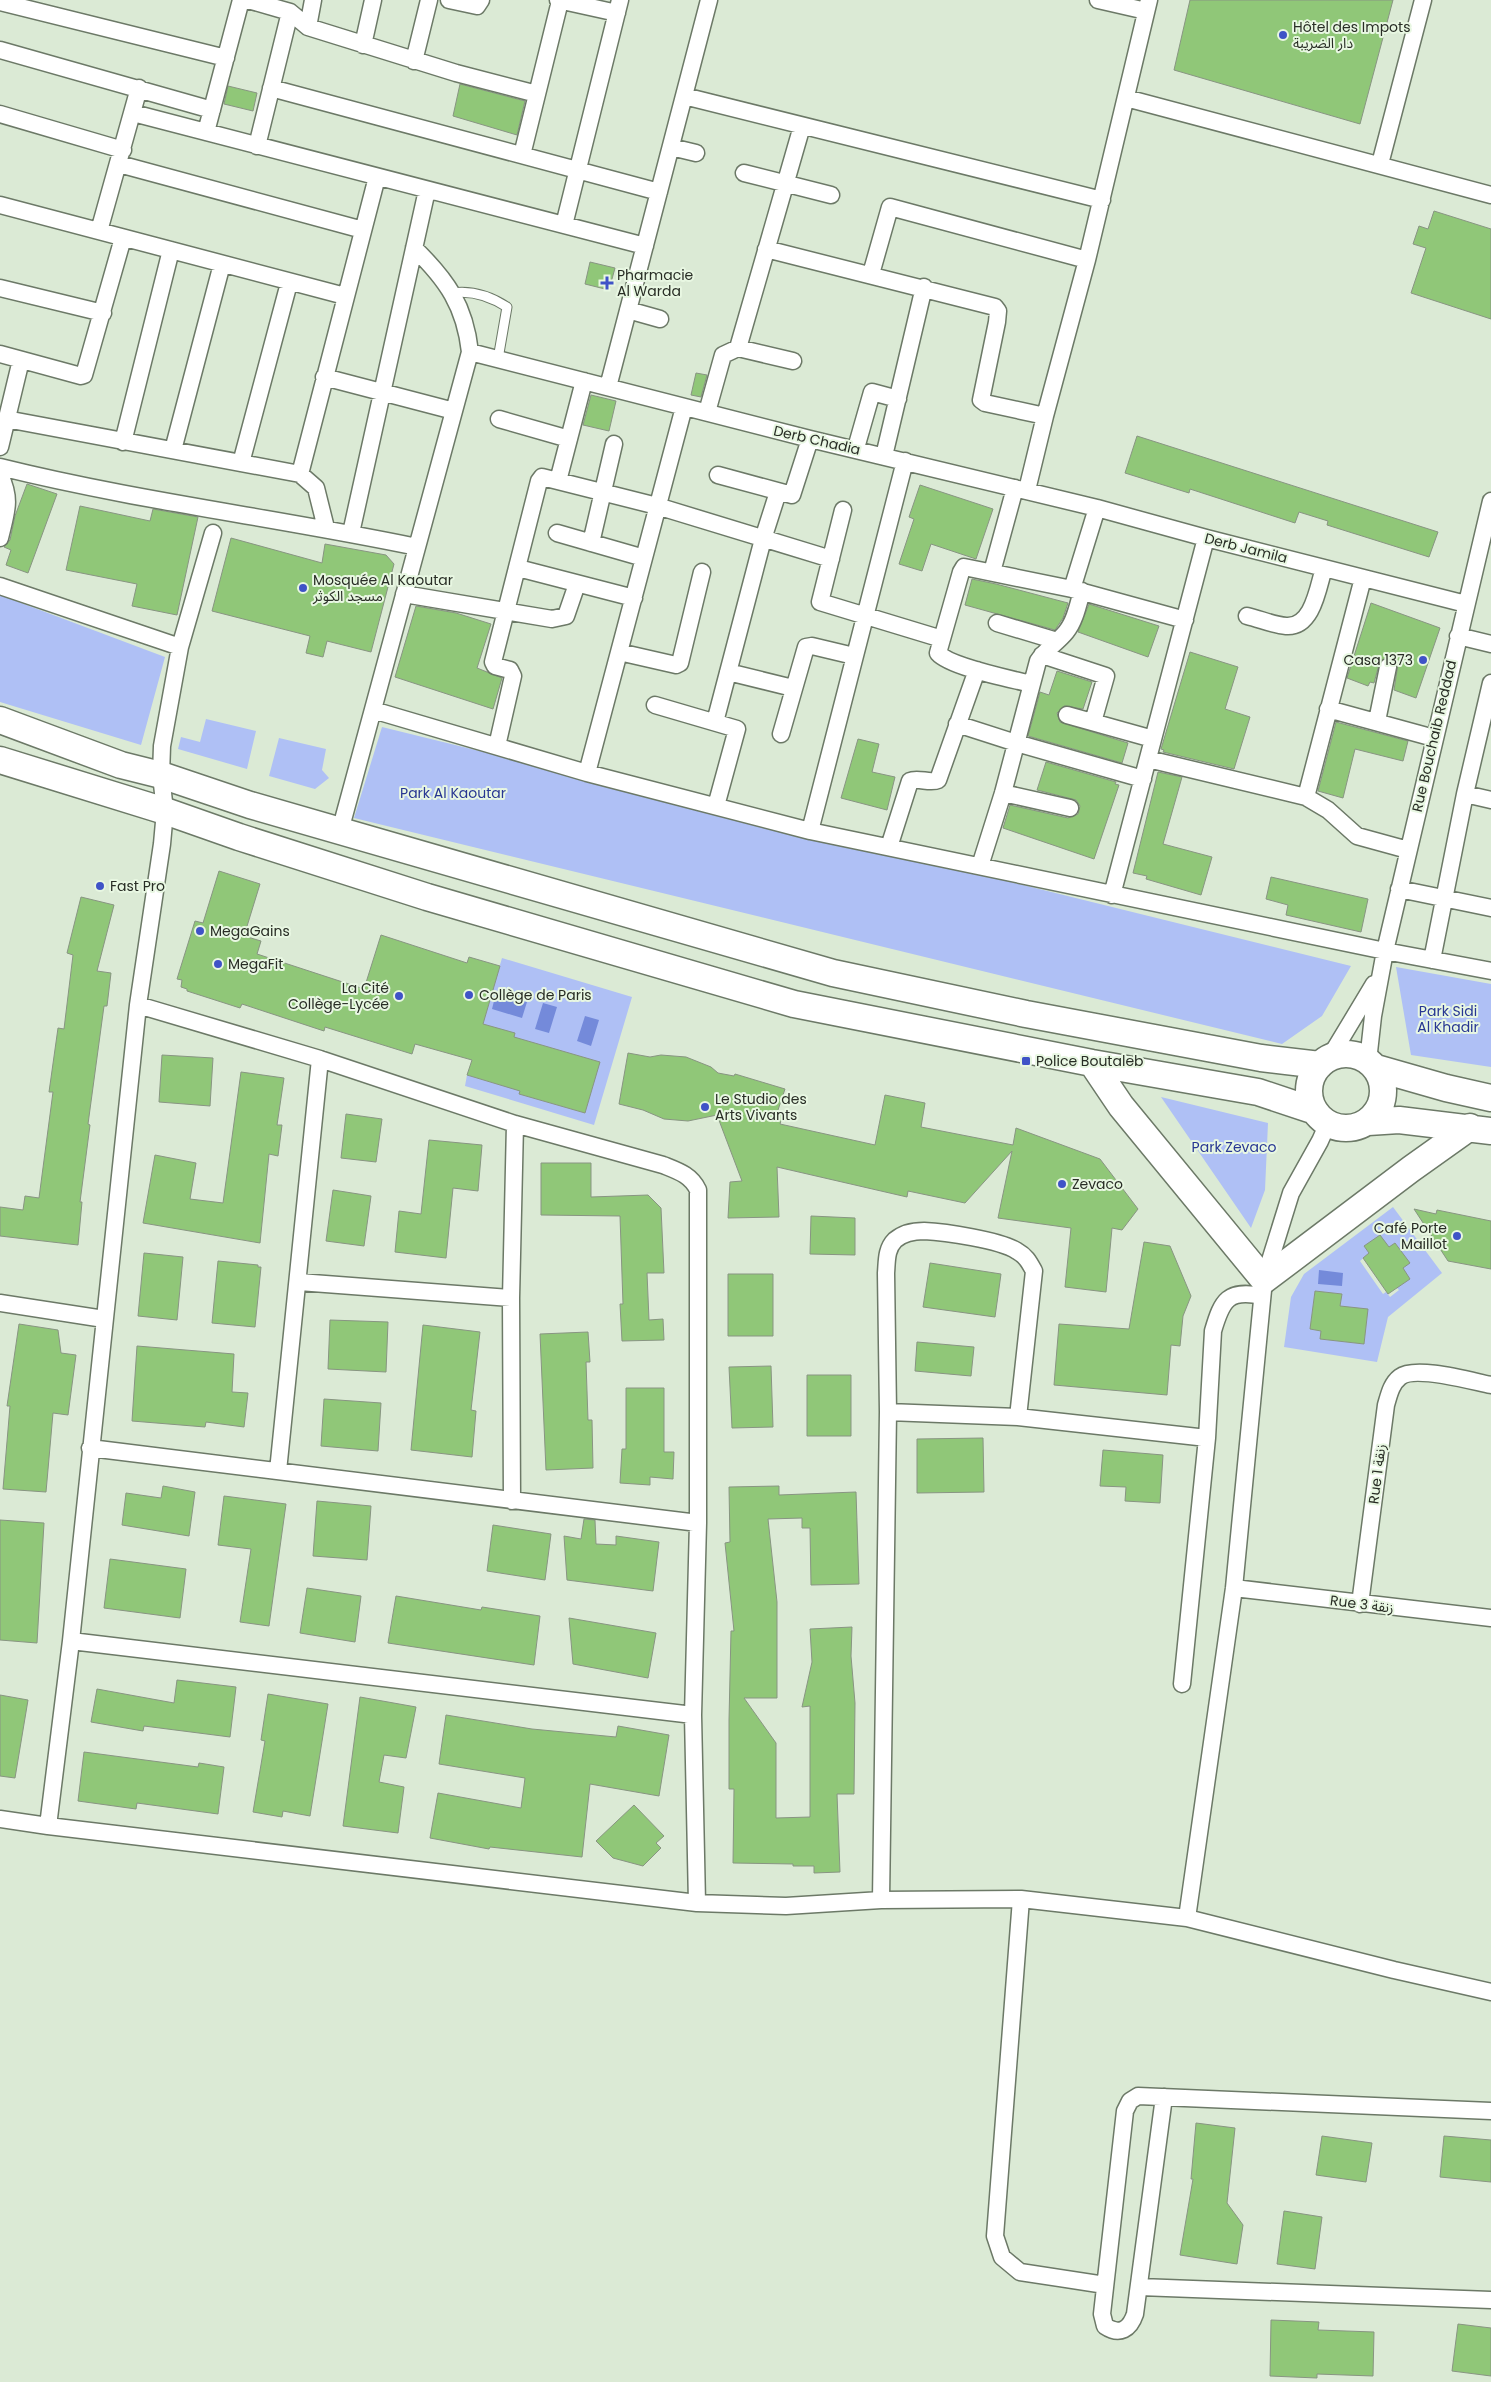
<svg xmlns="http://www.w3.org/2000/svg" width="1491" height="2382" viewBox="0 0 1491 2382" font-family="Poppins,'Noto Sans Arabic',sans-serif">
<rect width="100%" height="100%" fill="#dbead5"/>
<!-- green -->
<path fill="#afc0f5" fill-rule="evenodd" d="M0 595 165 657 141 745 0 702Z
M206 719 256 731 247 769 178 749 181 737 200 742Z
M382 727 1351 966 1322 1016 1282 1044 354 818Z
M279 738 326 749 322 770 329 778 315 789 269 776Z
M502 958 632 997 594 1125 465 1086 467 1075 500 1085 515 1034 483 1024ZM534 1043 599 1062 585 1113 519 1094Z
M1396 967 1491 984V1067L1411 1055Z
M1161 1097 1268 1123 1265 1190 1251 1228Z
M1393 1207 1442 1273 1388 1317 1377 1362 1284 1347 1291 1297 1304 1274ZM1395 1243 1409 1263 1403 1268 1397 1288 1399 1290 1390 1297 1386 1292 1383 1294 1360 1261 1369 1253 1365 1246 1389 1247ZM1315 1291 1342 1294 1340 1306 1367 1318 1364 1344 1320 1339 1321 1331 1310 1329Z"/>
<!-- water -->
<path fill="#748ada" d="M496 993 527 1002 522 1018 492 1009Z
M543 1003 557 1007 549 1033 535 1029Z
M585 1016 599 1020 591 1046 577 1041Z
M1319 1270 1343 1273 1342 1286 1318 1284Z"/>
<!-- building -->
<path fill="#90c778" stroke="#889582" d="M1190 0H1393L1360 124 1174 70Z
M460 84 525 101 517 135 453 116Z
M228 86 257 93 253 111 224 104Z
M1434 211 1491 229V319L1411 293 1426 248 1413 244 1419 226 1428 229Z
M590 262 615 268 609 290 585 284Z
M696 373 707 375 701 397 691 395Z
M591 395 616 401 609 431 583 425Z
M1137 436 1438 532 1429 557 1327 525 1328 521 1299 512 1295 523 1190 489 1189 493 1125 473Z
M27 484 57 494 28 573 6 565 11 550 4 547 10 540 15 516Z
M920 485 993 509 976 559 931 544 922 571 899 564 914 519 909 517Z
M80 506 150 521 153 509 198 517 177 615 132 606 137 584 66 570Z
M231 538 322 563 325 544 386 555 394 564 371 652 327 641 323 657 306 653 310 636 212 611Z
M972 579 996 584 1068 603 1063 618 1055 630 965 605Z
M1371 603 1440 628 1416 698 1394 690 1398 664 1390 657 1380 661 1374 683 1370 682 1368 686 1347 678Z
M1089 604 1159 626 1148 657 1078 632Z
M416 606 456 613 491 624 477 668 502 678 493 709 395 677Z
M1190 652 1238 667 1225 709 1250 717 1234 769 1163 752 1164 750 1161 749Z
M1057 671 1092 682 1083 709 1064 706 1057 713 1060 722 1128 743 1122 763 1028 736 1040 692 1049 695Z
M1336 722 1408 741 1403 761 1355 749 1343 798 1318 791Z
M858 739 879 744 872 772 895 777 887 810 841 798Z
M1046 762 1116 782 1115 784 1119 785 1094 859 1003 828 1010 805 1068 818 1078 814 1080 806 1076 800 1037 790Z
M1158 772 1182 777 1163 844 1212 857 1201 895 1146 879 1147 876 1133 873Z
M219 871 260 884 244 936 261 941 257 954 364 989 381 935 467 963 469 957 500 966 483 1024 515 1033 514 1037 600 1062 585 1113 519 1094 520 1091 467 1075 472 1060 415 1044 412 1054 325 1027 324 1031 242 1004 240 1008 187 991V989L181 987 182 980 177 979 195 921 203 923Z
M1271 877 1368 899 1361 932 1286 915 1288 905 1266 899Z
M81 897 114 905 97 971 111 973 107 1006H104L88 1124 90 1125 80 1202H82L78 1245 0 1236V1207L23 1210 25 1196 39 1198 53 1092H49L58 1028 64 1029 73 955 67 953Z
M628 1053 650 1057 661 1055 686 1057 711 1067 718 1073 734 1076 735 1074 785 1089 777 1113 783 1115 780 1124 875 1145 885 1095 925 1103 921 1127 1013 1145 1016 1128 1100 1159 1138 1209 1122 1230 1112 1228 1106 1292 1065 1287 1071 1228 998 1218 1012 1151 965 1203 908 1191 907 1197 777 1167 779 1217 728 1218 730 1182 742 1181 717 1115 688 1121 664 1119 643 1110 619 1104Z
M162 1055 213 1058 210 1106 159 1102Z
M241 1072 284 1078 277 1125H282L278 1156 269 1154 260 1243 143 1223 155 1155 196 1163 190 1199 223 1203Z
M346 1114 382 1119 376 1162 341 1158Z
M429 1140 482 1145 478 1191 453 1188 446 1258 395 1252 399 1211 421 1214Z
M541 1163H591V1197L648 1195 661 1208 664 1273H647L649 1320 663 1319 664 1340 622 1341 620 1304H623L620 1216 541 1215Z
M333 1190 371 1196 364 1246 326 1241Z
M1414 1209 1436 1214 1437 1210 1491 1221V1269L1448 1261Z
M811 1216 855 1218V1255L810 1254Z
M1380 1235 1389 1247 1395 1243 1410 1263 1403 1268 1410 1279 1388 1294 1363 1258 1369 1253 1364 1246Z
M1144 1242 1170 1246 1191 1296 1183 1316 1180 1346 1171 1345 1167 1395 1054 1385 1059 1324 1129 1329Z
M144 1253 183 1257 177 1320 138 1316Z
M218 1261 258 1265V1267H261L255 1327 212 1323Z
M930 1263 1001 1274 995 1317 923 1307Z
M728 1274H773V1336H728Z
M1315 1291 1342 1294 1340 1306 1368 1309 1364 1344 1320 1339 1321 1331 1310 1329Z
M330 1320 388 1322 386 1372 328 1369Z
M19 1324 58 1330 61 1353 76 1355 68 1415 53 1413 46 1492 3 1489 10 1406H7Z
M423 1325 480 1332 471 1410 476 1411 472 1457 411 1450Z
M588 1332 590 1362H586L588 1420H592L593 1468 546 1470 540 1334Z
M917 1342 974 1347 971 1376 915 1371Z
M137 1346 234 1354 232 1392 248 1393 244 1427 206 1422 205 1427 132 1421Z
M771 1366 773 1427 732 1428 729 1367Z
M807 1375H851V1436H807Z
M626 1388H664V1452H674L673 1479 650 1477V1485L620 1483 622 1449H626Z
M324 1399 381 1403 378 1451 321 1446Z
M983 1438 984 1492 917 1493V1439Z
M1103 1450 1163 1455 1160 1503 1125 1501 1126 1487 1100 1486Z
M163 1486 195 1492 189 1536 122 1525 126 1493 161 1498Z
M779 1486V1495L856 1492 859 1584 811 1585 810 1528H802V1518L768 1519 777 1602V1698H744L776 1743V1818L810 1817V1706L802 1707 812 1662 810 1629 852 1627 851 1656 855 1703 854 1794H837L840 1872 814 1873V1866H793V1864L733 1863 734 1789H729V1720L731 1631H734L725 1543 730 1542 729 1487Z
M224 1496 286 1504 269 1626 240 1622 251 1549 218 1545Z
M317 1501 371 1506 367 1560 313 1556Z
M584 1519 595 1520 596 1544 616 1545V1536L659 1542 653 1591 567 1580 564 1536 581 1539Z
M0 1520 44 1523 37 1643 0 1640Z
M493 1525 551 1534 545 1580 487 1571Z
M110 1559 186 1569 180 1618 104 1608Z
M307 1588 361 1596 355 1642 300 1633Z
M396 1596 481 1610 482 1607 540 1616 534 1665 388 1643Z
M569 1618 656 1633 648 1678 573 1664Z
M177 1680 236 1687 230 1737 144 1726 143 1731 91 1722 97 1689 174 1703Z
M268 1694 328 1704 310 1816 283 1811 282 1817 253 1812 265 1741 261 1740Z
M0 1695 28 1700 15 1778 0 1776Z
M360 1697 416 1707 406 1758 384 1755 379 1782 404 1787 398 1833 343 1826Z
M446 1715 532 1729 616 1737 618 1726 669 1735 659 1796 590 1784 582 1857 490 1847 489 1849 430 1838 438 1793 521 1808 525 1778 439 1764Z
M84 1752 198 1767 199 1763 224 1767 218 1814 137 1803 136 1809 78 1801Z
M634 1805 664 1836 656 1843 661 1848 643 1866 613 1858 596 1841Z
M1196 2123 1235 2128 1227 2203 1243 2225 1237 2264 1180 2255 1193 2179H1191Z
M1322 2136 1372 2143 1366 2182 1316 2175Z
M1444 2136 1491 2140V2182L1440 2177Z
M1284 2211 1322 2217 1315 2269 1277 2264Z
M1271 2320 1319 2322 1318 2330 1374 2332 1373 2376 1317 2374V2378L1270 2376Z
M1458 2324 1491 2328V2376L1452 2371Z"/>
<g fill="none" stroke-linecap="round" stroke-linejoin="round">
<!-- lane casing -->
<g stroke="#6c7967" stroke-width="11">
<path id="lane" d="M452 293C472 290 490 296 507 307L498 359"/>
</g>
<!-- street casing -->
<g stroke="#6c7967" stroke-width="19">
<path id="street" d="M248 0 290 12 308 27 456 73 537 94
M449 0 477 6 481 0
M558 0 617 13
M1098 0 1146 11
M0 2 226 58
M308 27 313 0
M363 45 373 0
M0 50 212 110
M414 61 429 0
M271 88 659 192
M684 96 1102 200
M1126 98 1491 195
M133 113 645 246
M0 114 123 150
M206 132 241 0
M257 146 290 12
M671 147 696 153
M522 155 560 1
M119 164 363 230
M1380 164 1423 0
M744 173 831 195
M0 205 345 296
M564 225 620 0
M99 231 139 88
M766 249 995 307 998 311 997 322 981 400 985 403 1045 416
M871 274 890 207 1087 260
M0 288 103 313
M628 310 660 319
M738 348 802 126
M470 352 810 439 1097 508 1206 538 1466 604
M0 354 81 376 84 375 123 238
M324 377 454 411
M608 387 709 0
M707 412 723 355 738 348 793 361
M6 419 300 474 316 488 326 528
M499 419 569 439
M123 442 171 250
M0 447 21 360
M856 448 872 392 898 399
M173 450 222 264
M884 456 924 287
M241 463 289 283
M0 467C137 501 278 518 417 547
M300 474 377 177
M0 475C12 500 6 512 0 538
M718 475 792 495 810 439
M558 481 584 381
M1027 490 1045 416 1087 260 1149 0
M843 510 820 602 942 639
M351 533 427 190
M557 533 644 558
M591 543 614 444
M518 568 634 598
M992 572 1015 488
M0 586 180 647
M1072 589 1097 508
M404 594 552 619 566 616 577 584
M1247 616C1260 619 1273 625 1286 626 1313 628 1318 587 1324 568
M997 623 1057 641
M1458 636 1491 644
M619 652 676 665 680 663 702 572
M1042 655 1106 676 1093 722
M728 672 793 688
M1031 684C1012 679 950 667 938 653L961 572 964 567 1072 589 1185 620
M655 705 737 729 716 806
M1328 709 1434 738
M373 710 587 773 810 831 1385 951 1491 971
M1067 715 1153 739
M1377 721 1388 667
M715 722 763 539 778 492
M957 724 1016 743 1143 779
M781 734 806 647 812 646 854 656
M497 746 513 676 510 670 495 666 493 662 539 481 542 477 657 506 831 559
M1148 759 1306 797 1328 810 1357 836 1408 850
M587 773 684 407
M1003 793 1070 808
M1465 794 1491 800
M1306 797 1363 578
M340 831 470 352C465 306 447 280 414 248
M810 831 905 461
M889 847 910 781C918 777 930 784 938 780L977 670
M980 866 1003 793 1038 661C1046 649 1057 643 1066 632 1075 621 1078 605 1082 591
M1399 889 1491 908
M1112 895 1206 538
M1432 960 1465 794 1491 683
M138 1005 320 1059 515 1124 663 1165C678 1171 691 1175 698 1190V1523L693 1715 697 1903
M1330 1057 1374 984
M1368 1061 1373 1016 1385 951 1491 501
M299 1282 511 1298
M0 1303 104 1319
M888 1412 1018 1417 1207 1438
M90 1448 698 1523
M278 1471 320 1059
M512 1501 511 1298 515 1124
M1234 1588 1491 1618
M1360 1604 1386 1405C1389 1395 1391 1384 1400 1377 1415 1365 1471 1381 1491 1385
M71 1641 693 1715
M1182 1684 1207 1438 1213 1331C1222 1300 1228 1289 1262 1296
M0 1819 48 1826 697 1903 786 1906 881 1900 888 1412 886 1273C887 1261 886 1249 895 1240 903 1233 914 1231 924 1231 945 1232 1000 1240 1017 1251 1026 1256 1029 1262 1034 1271L1018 1417
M48 1826 71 1641 138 1005 162 844 165 811 161 775 162 746 180 647 213 533
M1021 1899 995 2236 1002 2257 1020 2272 1105 2285
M881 1900 1021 1899 1187 1918 1394 1970 1491 1992
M1187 1918 1234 1588 1264 1280 1291 1193 1320 1141 1328 1123
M1164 2097 1135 2314C1130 2329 1120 2336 1105 2326L1102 2314 1125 2111 1130 2101 1138 2096 1491 2111
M1140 2287 1491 2300"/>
</g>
<!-- primary casing -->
<g stroke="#6c7967" stroke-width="29">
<path id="primary" d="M0 720 121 765 161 775 250 805 833 973 1026 1014 1261 1058 1320 1065
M0 760 165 811 239 837 427 897 794 1004 1092 1063 1258 1092 1315 1111
M1309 1091a37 37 0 1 1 74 0a37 37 0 1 1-74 0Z
M1092 1063 1121 1106 1264 1280 1411 1169 1470 1127
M1376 1068 1446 1088 1491 1098
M1368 1122 1399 1120 1491 1131"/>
</g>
<!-- lane -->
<use href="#lane" stroke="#fff" stroke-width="9"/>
<!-- street -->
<use href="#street" stroke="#fff" stroke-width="16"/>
<!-- primary -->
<use href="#primary" stroke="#fff" stroke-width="26"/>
</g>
<!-- markers -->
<g fill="#3f53c7" stroke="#e8f7e2" stroke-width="2">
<circle cx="1283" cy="35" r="5"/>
<path d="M604.5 275.5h5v5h5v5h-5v5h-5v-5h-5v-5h5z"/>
<circle cx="303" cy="588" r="5"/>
<circle cx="1423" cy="660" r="5"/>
<circle cx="100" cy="886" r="5"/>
<circle cx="200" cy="931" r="5"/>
<circle cx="218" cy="964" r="5"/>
<circle cx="469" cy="995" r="5"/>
<circle cx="399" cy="996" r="5"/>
<rect x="1021" y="1056" width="10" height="10" rx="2.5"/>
<circle cx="705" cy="1107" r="5"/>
<circle cx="1062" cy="1184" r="5"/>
<circle cx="1457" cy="1236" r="5"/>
</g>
<g text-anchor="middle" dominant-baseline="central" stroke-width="4" stroke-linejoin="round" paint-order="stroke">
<!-- poi labels -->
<g font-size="14" fill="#282d25" stroke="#e8f7e2" text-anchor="start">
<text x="1293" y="27">Hôtel des Impots<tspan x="1293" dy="16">دار الضريبة</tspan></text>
<text x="617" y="275">Pharmacie<tspan x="617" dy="16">Al Warda</tspan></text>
<text x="313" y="580">Mosquée Al Kaoutar<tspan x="313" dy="16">مسجد الكوثر</tspan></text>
<text x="1413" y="660" text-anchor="end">Casa 1373</text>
<text x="110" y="886">Fast Pro</text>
<text x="210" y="931">MegaGains</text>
<text x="228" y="964">MegaFit</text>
<text x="389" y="988" text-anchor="end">La Cité<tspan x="389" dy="16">Collège-Lycée</tspan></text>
<text x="479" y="995">Collège de Paris</text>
<text x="1036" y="1061">Police Boutaleb</text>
<text x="715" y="1099">Le Studio des<tspan x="715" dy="16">Arts Vivants</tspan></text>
<text x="1072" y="1184">Zevaco</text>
<text x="1447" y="1228" text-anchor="end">Café Porte<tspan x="1447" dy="16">Maillot</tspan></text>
</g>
<!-- street labels -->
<g font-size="14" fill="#282d25" stroke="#e8f7e2">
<text transform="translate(817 440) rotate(13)">Derb Chadia</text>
<text transform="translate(1246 548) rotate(14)">Derb Jamila</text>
<text transform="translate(1434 736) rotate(-77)">Rue Bouchaib Reddad</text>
<text transform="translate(1377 1474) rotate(-83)">Rue 1 زنقة</text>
<text transform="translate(1362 1604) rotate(7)">Rue 3 زنقة</text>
</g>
<!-- park labels -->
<g font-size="14" fill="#283793" stroke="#e8f7e2">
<text x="453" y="793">Park Al Kaoutar</text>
<text x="1448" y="1011">Park Sidi<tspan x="1448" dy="16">Al Khadir</tspan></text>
<text x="1234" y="1147">Park Zevaco</text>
</g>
</g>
</svg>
